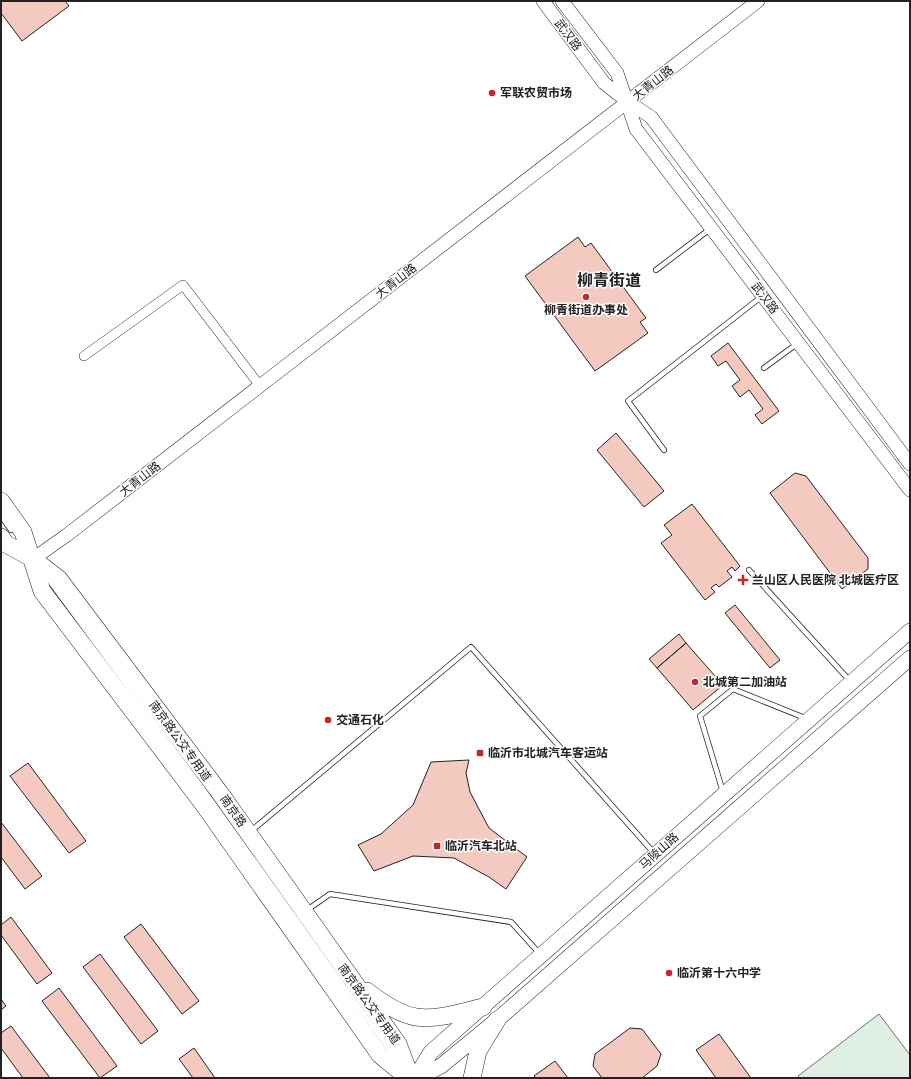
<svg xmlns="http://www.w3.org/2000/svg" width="911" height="1079" viewBox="0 0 911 1079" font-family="Roboto,'Noto Sans SC',sans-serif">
<rect width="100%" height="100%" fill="#fff"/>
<!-- pitch -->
<path fill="#e0efe3" stroke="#6f6f6f" d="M879 1014 910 1055V1078H800L798 1076Z"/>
<!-- building -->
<path fill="#f3c9c0" stroke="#222" d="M1 1H65L69 6 22 41 1 13Z
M578 237 585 247 591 243 646 318 640 322 648 333 595 371 525 276Z
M728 343 779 411 762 424 755 415 763 409 749 390 740 397 732 386 740 380 726 361 718 366 711 356Z
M616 433 664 491 644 507 597 450Z
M795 473 806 476 868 558V569L842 589 770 493Z
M692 504 740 566 735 571 732 567 727 571 732 577 719 587 716 584 711 588 715 592 705 600 661 543 672 535 664 525Z
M735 605 780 660 770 668 725 613Z
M679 634 686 643 657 668 649 659Z
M686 643 723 685 693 710 657 668Z
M469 760 466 773 470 792 489 828 527 857 506 889 489 877 454 858 413 856 374 871 358 845 381 834 413 805 431 762Z
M28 763 86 841 69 853 10 776Z
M1 822 42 876 25 889 1 857Z
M11 917 52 973 37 984 1 935V925Z
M141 924 199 1001 182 1014 124 937Z
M100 954 158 1031 141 1044 83 967Z
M59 988 117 1066 100 1078 42 1001Z
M1 999 6 1006 1 1010Z
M11 1026 50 1078H23L1 1048V1033Z
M630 1028 642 1029 661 1054 657 1066 642 1078H602L593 1066 595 1054Z
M719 1034 751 1078H716L696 1050Z
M194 1048 215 1078H193L179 1059Z
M555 1061 568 1078H536L534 1076Z"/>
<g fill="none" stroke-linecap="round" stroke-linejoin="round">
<!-- lane casing -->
<g stroke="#222" stroke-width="6">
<path id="lane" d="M656 270 710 229
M764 368 798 343
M664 450 628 401 761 297
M1 516 11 530
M749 570 850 681
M48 579 206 793 396 1059
M723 792 700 716 733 689 805 718
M251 831 471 647 654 853
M307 910 330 894 511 922 540 954"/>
</g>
<!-- street casing -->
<g stroke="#222" stroke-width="10">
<path id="street" d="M84 356 183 285 260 386"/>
</g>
<!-- secondary casing -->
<g stroke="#222" stroke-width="14">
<path id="secondary" d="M543 1 604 83 628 102 651 117 910 464
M562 1 617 73 636 129 910 490
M33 559 67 535 758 1"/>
</g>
<!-- primary casing -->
<g stroke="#222" stroke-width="16">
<path id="primary" d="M415 1078 431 1052 910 631
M419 1078 441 1066 497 1020 910 658"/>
</g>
<!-- highway casing -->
<g stroke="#222" stroke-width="18">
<path id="highway" d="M1 501 23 532 42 591 204 805 380 1055 408 1078
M1 537 6 544 33 559 59 579 220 793 398 1044 411 1078
M367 991C381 1002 398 1014 416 1017 437 1020 462 1012 483 1007
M472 1078 478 1051 497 1020"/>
</g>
<!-- lane -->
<use href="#lane" stroke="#fff" stroke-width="4.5"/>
<!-- street -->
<use href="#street" stroke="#fff" stroke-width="9"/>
<!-- secondary -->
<use href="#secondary" stroke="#fff" stroke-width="13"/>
<!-- primary -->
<use href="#primary" stroke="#fff" stroke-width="15"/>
<!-- highway -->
<use href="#highway" stroke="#fff" stroke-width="17"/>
</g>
<!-- markers -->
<g fill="#c62828" stroke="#fff" stroke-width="1.5">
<circle cx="492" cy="93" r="4"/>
<circle cx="586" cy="297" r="4"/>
<path d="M741 574h4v4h4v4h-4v4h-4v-4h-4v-4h4z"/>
<circle cx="695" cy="682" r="4"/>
<circle cx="328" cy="720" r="4"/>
<rect x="476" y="749" width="8" height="8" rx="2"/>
<rect x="433" y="842" width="8" height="8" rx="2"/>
<circle cx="669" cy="973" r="4"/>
</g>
<g text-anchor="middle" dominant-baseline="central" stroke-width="3" stroke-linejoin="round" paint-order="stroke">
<!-- street labels -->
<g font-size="12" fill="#222" stroke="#fff">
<text transform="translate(568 35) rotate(53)">武汉路</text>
<text transform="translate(653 83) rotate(-38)">大青山路</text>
<text transform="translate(396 281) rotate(-38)">大青山路</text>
<text transform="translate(765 298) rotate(53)">武汉路</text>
<text transform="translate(140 479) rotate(-38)">大青山路</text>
<text transform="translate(180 741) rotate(54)">南京路公交专用道</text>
<text transform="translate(233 811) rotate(55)">南京路</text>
<text transform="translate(659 851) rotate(-42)">马陵山路</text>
<text transform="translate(369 1004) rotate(54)">南京路公交专用道</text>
</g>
<!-- poi labels -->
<g font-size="12" font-weight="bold" fill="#222" stroke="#fff" text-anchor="start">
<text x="500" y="93">军联农贸市场</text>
<text x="586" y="310" text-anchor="middle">柳青街道办事处</text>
<text x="752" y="580">兰山区人民医院 北城医疗区</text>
<text x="703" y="682">北城第二加油站</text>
<text x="336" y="720">交通石化</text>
<text x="488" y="753">临沂市北城汽车客运站</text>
<text x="445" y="846">临沂汽车北站</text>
<text x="677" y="973">临沂第十六中学</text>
</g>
<!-- district labels -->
<g font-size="16" font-weight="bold" fill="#222" stroke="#fff">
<text x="609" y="280">柳青街道</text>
</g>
</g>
<!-- border -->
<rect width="911" height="1079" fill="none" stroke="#222222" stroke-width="4"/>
</svg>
